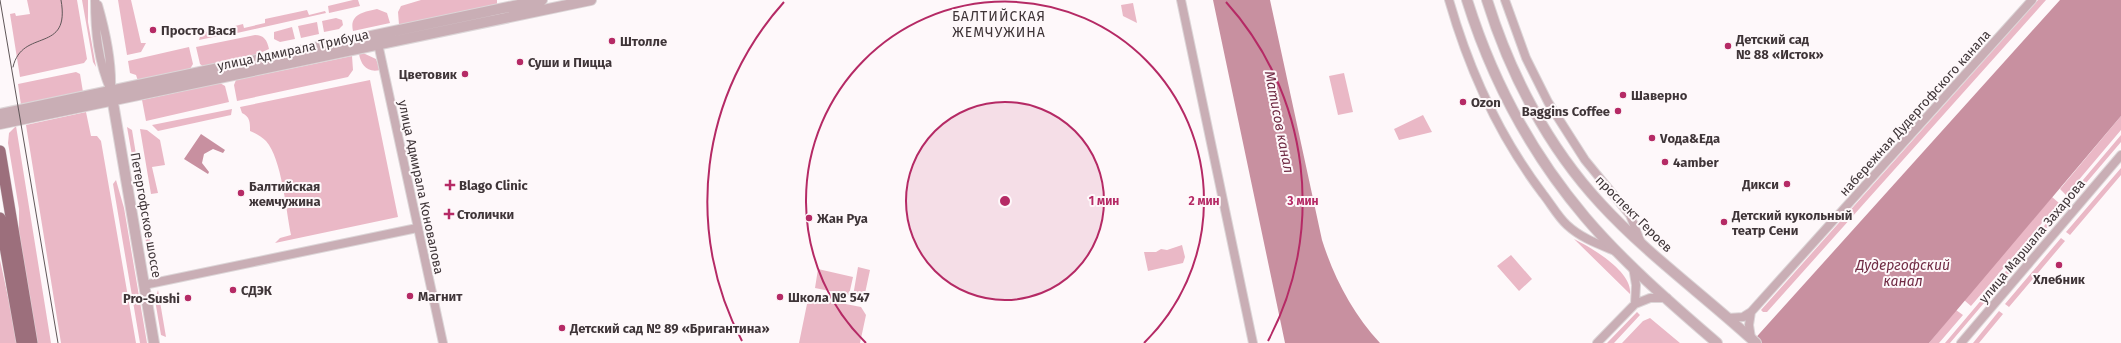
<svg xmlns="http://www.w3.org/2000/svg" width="2121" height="343" viewBox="0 0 2121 343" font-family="'Fira Sans',sans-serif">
<rect width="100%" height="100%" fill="#fef8fa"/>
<!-- green -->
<path fill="#eab8c6" d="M27 0H77L87 59 84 63 20 77 10 14 15 13 16 16 30 14Z
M82 0H88V22L96 67 93 62Z
M118 0H131L141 43H146L141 52 127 55Z
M353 0H358L360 6 329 13 328 6Z
M421 0H497V4L399 25 398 12 401 6Z
M2038 0H2046L1767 312H1763L1761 310Z
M1133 3 1137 23 1123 16 1121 5Z
M377 9 387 13 390 23 353 31C349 14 364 12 377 9Z
M307 10 309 15 325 11 326 13 237 33 235 26 243 24 244 28 265 23V19Z
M336 18 342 20 343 25 339 29 324 32 322 21Z
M317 22 319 34 301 38 298 26Z
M227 27 228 34 199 40 201 33Z
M292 27 295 39 280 42 274 39V32Z
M255 35C264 35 267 40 269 49L249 58 204 67 200 64 196 47Z
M189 47 193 64 190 69 138 81 136 75 130 73 128 61Z
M363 53 376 59 380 70C367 73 361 65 359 54Z
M352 56 353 70 348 77 237 101 234 85 236 80Z
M76 72 80 74 83 92 21 105 18 84Z
M1344 73 1353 112 1338 115 1329 76Z
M370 80 398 217 275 243 280 238 291 235C286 211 282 159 266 141 262 137 255 133 250 131 250 122 250 117 242 113L240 107Z
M220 83 225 86 229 102 146 121 142 100Z
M232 109 231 115 158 131 152 125Z
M86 112 91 136H97L101 141 136 343H61L26 125Z
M1423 115 1432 132 1399 140 1394 129Z
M2121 116V130L2066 195 2060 189Z
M16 126 51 343H36L19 242V209L8 143 9 133Z
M127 127 132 130 144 203 140 201Z
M140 129 147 130 160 140 165 165 152 167 158 193 151 194Z
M2121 135V142L1950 343H1945Z
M2121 168V175L2070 235 2066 232Z
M116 180 124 208 147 343H140L113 184Z
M2052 197 2059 203 1971 306 1964 300Z
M148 228 156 274 152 271 144 232Z
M2061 238 2065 241 2009 307 2005 304Z
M1574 239C1592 248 1633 272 1630 294Z
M1182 245 1185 257 1183 263 1148 271 1144 252H1156L1161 249 1167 250Z
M1511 255 1532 279 1519 291 1497 266Z
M0 260 18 343H0Z
M858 267 870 270 864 298 853 296Z
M818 269 853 277 849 295 815 288Z
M158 290 166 337 161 335 155 300Z
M815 298 861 307 866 315 860 343H799L807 304Z
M1956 310 1963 315 1939 343H1929Z
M1999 311 2003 314 1979 343H1973Z
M1637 312 1640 315 1614 343H1607Z
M1650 318 1680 343H1622L1643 321Z"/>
<!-- water -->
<path fill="#c890a0" d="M1213 0H1270L1322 240C1334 278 1353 314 1380 343H1285Z
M2060 0H2121V116L1929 343H1751Z
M201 134 225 150 223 153 213 149 204 154 202 163 209 172 208 174 184 159Z"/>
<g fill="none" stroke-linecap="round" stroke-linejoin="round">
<!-- minor casing -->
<g stroke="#dcd5d7" stroke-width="10">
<path id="minor" d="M95 0C95 32 98 61 111 91
M1181 0 1253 343
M1449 0C1469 70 1499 136 1543 194 1551 204 1558 217 1567 225 1581 238 1598 244 1615 251
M1505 0 1526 58 1548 102 1585 160 1630 215 1641 243
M98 5C106 33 112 60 111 88
M377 39 443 343
M1633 267 1636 285 1635 304
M144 285 417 228
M1728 318 1743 317 1751 312 2032 0
M1751 338 1749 325 1751 312
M1597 343 1635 304 1650 298H1667
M1961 343 2121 155"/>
</g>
<!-- tertiary casing -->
<g stroke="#dcd5d7" stroke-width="12">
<path id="tertiary" d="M1467 0C1492 80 1531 153 1585 217 1624 263 1672 304 1717 343
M1487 0C1510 74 1548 147 1601 204 1648 255 1705 296 1756 343
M112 97 154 343
M0 114 542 0
M0 124 591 0"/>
</g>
<!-- primary casing -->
<g stroke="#dcd5d7" stroke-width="12">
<path id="primary" d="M0 151 32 343
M0 218 22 343"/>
</g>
<!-- minor -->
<use href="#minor" stroke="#c9aeb5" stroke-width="8"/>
<!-- tertiary -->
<use href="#tertiary" stroke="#c9aeb5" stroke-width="10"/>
<!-- primary -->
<use href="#primary" stroke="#9c6f7c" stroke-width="11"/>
<!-- tram -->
<path stroke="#5f5658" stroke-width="1" d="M0 0 58 343
M13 67C22 27 71 55 61 0"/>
</g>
<!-- distance rings -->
<circle cx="1005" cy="201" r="99" fill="#b52a65" fill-opacity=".12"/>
<g fill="none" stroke="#b52a65" stroke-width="2">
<circle cx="1005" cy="201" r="99"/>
<path d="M866 343A199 199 0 1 1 1144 343"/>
<path d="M742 341A298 298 0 0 1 784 2M1226 2A298 298 0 0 1 1268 341"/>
</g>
<!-- markers -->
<g fill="#b52a65" stroke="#fef8fa" stroke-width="1.5">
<circle cx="153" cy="30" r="4"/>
<circle cx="612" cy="41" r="4"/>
<circle cx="1728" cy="46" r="4"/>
<circle cx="520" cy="62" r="4"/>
<circle cx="465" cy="74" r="4"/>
<circle cx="1623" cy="95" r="4"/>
<circle cx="1463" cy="102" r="4"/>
<circle cx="1618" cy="111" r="4"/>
<circle cx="1652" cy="138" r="4"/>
<circle cx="1665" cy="162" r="4"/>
<circle cx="1787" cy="184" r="4"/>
<path d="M448 179h4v4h4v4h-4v4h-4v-4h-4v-4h4z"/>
<circle cx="241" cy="193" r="4"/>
<path d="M447 208h4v4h4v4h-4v4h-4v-4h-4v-4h4z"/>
<circle cx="809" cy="218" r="4"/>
<circle cx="1724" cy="222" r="4"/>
<circle cx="2059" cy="265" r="4"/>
<circle cx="233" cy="290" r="4"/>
<circle cx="410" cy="296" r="4"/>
<circle cx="780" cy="297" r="4"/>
<circle cx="188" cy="298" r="4"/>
<circle cx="562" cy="328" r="4"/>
</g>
<g text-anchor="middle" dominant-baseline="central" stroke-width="4" stroke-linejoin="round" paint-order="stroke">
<!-- poi labels -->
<g font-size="13" font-weight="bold" fill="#3f3538" stroke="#fef8fa" text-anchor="start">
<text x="161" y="30">Просто Вася</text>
<text x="1736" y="39">Детский сад<tspan x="1736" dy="15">№ 88 «Исток»</tspan></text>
<text x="620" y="41">Штолле</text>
<text x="528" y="62">Суши и Пицца</text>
<text x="457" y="74" text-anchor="end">Цветовик</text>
<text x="1631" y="95">Шаверно</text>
<text x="1471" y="102">Ozon</text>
<text x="1610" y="111" text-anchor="end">Baggins Coffee</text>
<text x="1660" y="138">Vода&amp;Еда</text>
<text x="1673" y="162">4amber</text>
<text x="1779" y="184" text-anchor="end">Дикси</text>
<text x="459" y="185">Blago Clinic</text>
<text x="249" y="186">Балтийская<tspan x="249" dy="15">жемчужина</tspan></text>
<text x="457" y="214">Столички</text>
<text x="1732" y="215">Детский кукольный<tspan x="1732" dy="15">театр Сени</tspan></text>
<text x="817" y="218">Жан Руа</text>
<text x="2059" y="279" text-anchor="middle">Хлебник</text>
<text x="241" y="290">СДЭК</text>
<text x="418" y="296">Магнит</text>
<text x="788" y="297">Школа № 547</text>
<text x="180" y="298" text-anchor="end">Pro-Sushi</text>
<text x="570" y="328">Детский сад № 89 «Бригантина»</text>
</g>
<!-- street labels -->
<g font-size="13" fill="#3f3538" stroke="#fef8fa">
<text transform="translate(293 50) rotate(-12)">улица Адмирала Трибуца</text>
<text transform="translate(1915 113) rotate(-48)">набережная Дудергофского канала</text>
<text transform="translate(421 187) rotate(78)">улица Адмирала Коновалова</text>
<text transform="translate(1634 214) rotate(45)">проспект Героев</text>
<text transform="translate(146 215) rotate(80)">Петергофское шоссе</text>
<text transform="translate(2032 241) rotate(-50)">улица Маршала Захарова</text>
</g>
<!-- neighbourhood labels -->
<g font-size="14" letter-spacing="1" fill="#3f3538" stroke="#fef8fa">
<text x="999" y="16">БАЛТИЙСКАЯ<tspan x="999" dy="16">ЖЕМЧУЖИНА</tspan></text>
</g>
<!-- water labels -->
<g font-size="14" font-style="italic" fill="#712c45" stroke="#fef8fa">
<text transform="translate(1279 122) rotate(79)">Матисов канал</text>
<text x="1903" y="265">Дудергофский<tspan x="1903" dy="16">канал</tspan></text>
</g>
</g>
<circle cx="1005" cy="201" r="6" fill="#b52a65" stroke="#fef8fa" stroke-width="2"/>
<g font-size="12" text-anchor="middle" font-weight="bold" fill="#b52a65" stroke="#fef8fa" stroke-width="4" stroke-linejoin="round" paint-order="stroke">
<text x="1104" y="205">1 мин</text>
<text x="1204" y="205">2 мин</text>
<text x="1303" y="205">3 мин</text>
</g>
</svg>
